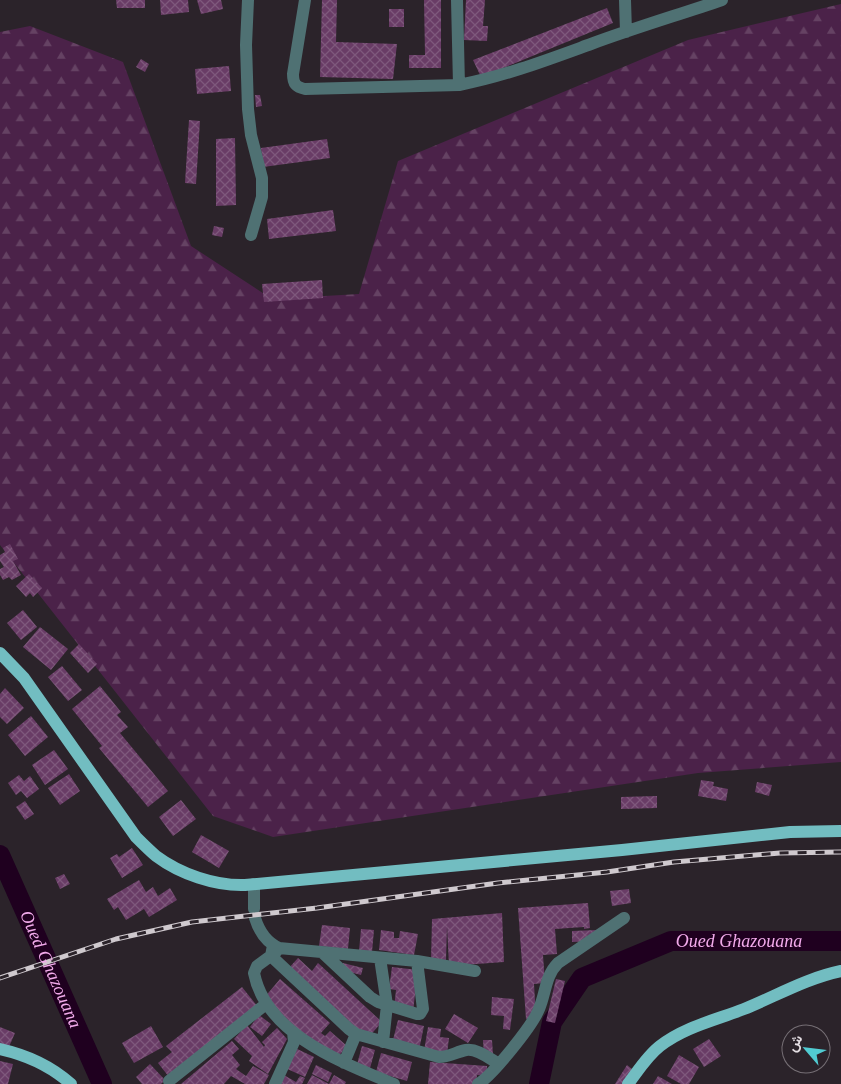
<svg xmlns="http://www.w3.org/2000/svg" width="841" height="1084" viewBox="0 0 841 1084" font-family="'Times New Roman',Vazirmatn,serif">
<defs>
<pattern id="forest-firs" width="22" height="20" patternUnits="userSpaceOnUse" patternTransform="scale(1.25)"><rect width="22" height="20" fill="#4b2249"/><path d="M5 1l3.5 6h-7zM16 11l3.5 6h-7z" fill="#654263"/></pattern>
<pattern id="building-cross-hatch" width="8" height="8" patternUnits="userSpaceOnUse" patternTransform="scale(1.25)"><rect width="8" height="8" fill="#693c66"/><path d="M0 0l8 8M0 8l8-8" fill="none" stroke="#7e587c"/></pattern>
</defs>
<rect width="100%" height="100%" fill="#2b232a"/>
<!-- forest -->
<path fill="url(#forest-firs)" d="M841 4V762L698 773 273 837 213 816 0 545V32L30 26 123 62 191 246 272 299 359 294 398 161 688 40Z"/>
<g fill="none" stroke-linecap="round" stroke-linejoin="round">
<!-- river -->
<g stroke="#1f001f" stroke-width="20">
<path id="s1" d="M0 855 102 1084"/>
<path id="s2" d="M539 1084 552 1022 582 978 671 941H841"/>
</g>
</g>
<!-- building -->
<path fill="url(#building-cross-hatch)" d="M116 0H145V8H117Z
M160 0H188L189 12 161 15Z
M197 0H221L223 9 201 14Z
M322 0H337L336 42 397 44 393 79 320 77Z
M424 0H441V68H409V55H425Z
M466 0H485L483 26H488L487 41 464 40Z
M607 8 613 23 481 77 473 60Z
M389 9H404V27H389Z
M141 59 149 64 145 72 136 67Z
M229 66 231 91 197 94 195 69Z
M255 95H260L262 106 256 107Z
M189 120 200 121 196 184 185 183Z
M235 138 236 205 216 206V139Z
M327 139 330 158 263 167 261 148Z
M333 210 336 231 269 239 267 219Z
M214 226 224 228 222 237 212 235Z
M322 280 323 298 264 302 262 284Z
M10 544 18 559 13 561 21 575 12 580 9 577 3 580 0 575V569L4 567 0 561V555L5 552 3 548Z
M29 574 42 588 33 597 30 593 26 597 16 586Z
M23 610 37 627 21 640 7 623Z
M40 627 68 649 51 670 23 647Z
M79 644 97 664 88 673 70 653Z
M62 666 82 690 68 701 48 677Z
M100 686 121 712 117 715 128 727 120 733 168 791 148 807 99 748 102 746 72 709Z
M5 688 24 708 7 724 0 717V694Z
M31 716 48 737 25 756 8 735Z
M54 750 68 769 45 785 32 765Z
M69 774 80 791 60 805 48 788Z
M19 775 24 781 30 776 39 789 27 798 21 791 16 795 8 783Z
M701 780 714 782 713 786 728 789 726 801 698 796Z
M757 782 772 785 769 796 755 792Z
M657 796V808L621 809V797Z
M181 800 196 819 173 836 159 817Z
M25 801 34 814 25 820 16 807Z
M201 835 229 851 219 868 192 852Z
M132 848 143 865 122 878 110 858 117 854 119 857Z
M64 874 70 884 60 889 55 878Z
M139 880 146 892 153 887 158 896 170 888 177 900 149 917 144 909 126 920 118 907 114 910 107 899Z
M629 889 631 903 612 906 610 891Z
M588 903 590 928 584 929V927L555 929 557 954 543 955 545 983 534 984 536 1018 526 1019 518 908Z
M502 913 504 962 449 966 447 926 446 960H431L432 919Z
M322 925 350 928 348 949 319 946Z
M361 929 374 930 372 952 359 951Z
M381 930 394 932V938H399L400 931 418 934 414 955 379 950Z
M596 930V941L572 942V931Z
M298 958 312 971 318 963 382 1022 366 1040 288 969Z
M343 963 363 968 361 975 342 970Z
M392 967 418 970 413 1011 394 1008 396 990 389 989Z
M280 979 330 1023 321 1033 325 1036 330 1031 347 1046 337 1058 316 1049 264 998Z
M556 979 565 981 555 1023 546 1021Z
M242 987 258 1007 169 1077 158 1063 172 1052 166 1046Z
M492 997 514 999 510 1030 503 1029 504 1016 491 1015Z
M454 1014 478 1028 468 1043 445 1029Z
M259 1015 271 1024 262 1036 250 1027Z
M398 1020 424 1026 419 1050 392 1044Z
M247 1025 264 1047 265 1045 262 1042 277 1028 287 1039 268 1074 249 1061 252 1056 234 1039Z
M151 1026 163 1047 134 1063 122 1043Z
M0 1027 15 1033 8 1049 0 1046Z
M428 1027 441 1029 440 1037 449 1038 447 1054 424 1051Z
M709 1039 721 1056 704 1067 693 1049Z
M483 1040H492L493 1054 484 1055Z
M232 1041 239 1049 232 1055 240 1065 236 1069 246 1076 253 1066 269 1075 264 1084H245L231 1076 224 1084H181Z
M362 1046 375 1050 369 1072 356 1068Z
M293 1047 314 1057 305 1077 283 1067Z
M381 1053 412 1062 407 1081 376 1072Z
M679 1055 699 1067 689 1084H681L667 1076Z
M0 1061 13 1064 8 1084H0Z
M430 1062 487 1066V1076L477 1075 476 1084H428Z
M150 1064 165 1080 161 1084H142L136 1077Z
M316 1065 332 1073 328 1082 312 1074Z
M627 1065 632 1069 623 1084H615Z
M282 1074 296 1082 300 1076 305 1078 302 1084H277Z
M312 1075 329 1084 334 1075 346 1082 345 1084H307Z
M658 1076 672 1084H653Z"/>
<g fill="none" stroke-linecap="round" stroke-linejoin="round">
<!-- minor -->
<path stroke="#4f7173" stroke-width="12" d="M248 0 246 45 248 109 251 135 262 178V197L251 235
M305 0 293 74C293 84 296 87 305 89L459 85C505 76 547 60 591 44 634 28 678 15 722 0
M457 0 459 85
M625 0 626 32
M254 909V884
M255 918C259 931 266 942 279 948L417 961 475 971
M273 945 271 956 349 1029 356 1034 439 1057C449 1057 456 1052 466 1050 477 1048 490 1059 499 1064
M276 952 257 966 254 973C266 1035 344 1063 394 1084
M323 953 370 997 378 1002 417 1014H420L423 1009 417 961
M380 958 387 1005 383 1042
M344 1063 356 1034
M169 1081 266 1004
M275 1084 294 1042 293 1032
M478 1084C492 1076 533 1025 539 1009 546 993 545 976 558 963L624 918"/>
<!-- major -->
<path stroke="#72bdc1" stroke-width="12" d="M0 653 24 678 136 837C142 843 149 850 156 856 180 874 215 886 245 885L622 850 790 832 841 831
M0 1049C27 1055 50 1065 71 1084
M628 1084C638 1071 647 1056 660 1046 684 1027 716 1020 744 1009 776 996 807 978 841 971"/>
<!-- rail casing -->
<g stroke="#cfc9ce" stroke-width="5">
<path id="rail" d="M0 978 116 939 192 922 317 908 498 883 607 872 674 862 780 853 841 852"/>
</g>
<!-- rail -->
<use href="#rail" stroke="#2b232a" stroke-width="3" stroke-dasharray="9" stroke-linecap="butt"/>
</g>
<g text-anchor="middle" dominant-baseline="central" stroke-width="4" stroke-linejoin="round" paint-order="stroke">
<!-- water labels -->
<g font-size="18" font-style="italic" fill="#f2aaeb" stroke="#2b232a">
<text stroke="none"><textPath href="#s2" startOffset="281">Oued Ghazouana</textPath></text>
<text stroke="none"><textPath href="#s1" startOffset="125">Oued Ghazouana</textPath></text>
</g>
</g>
<!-- north arrow -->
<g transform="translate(806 1049) rotate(298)"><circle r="24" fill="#2b232a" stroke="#756e74"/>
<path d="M0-4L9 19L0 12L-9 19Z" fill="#51ccd2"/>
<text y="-8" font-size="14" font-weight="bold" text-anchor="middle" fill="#e4dee3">ش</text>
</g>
</svg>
